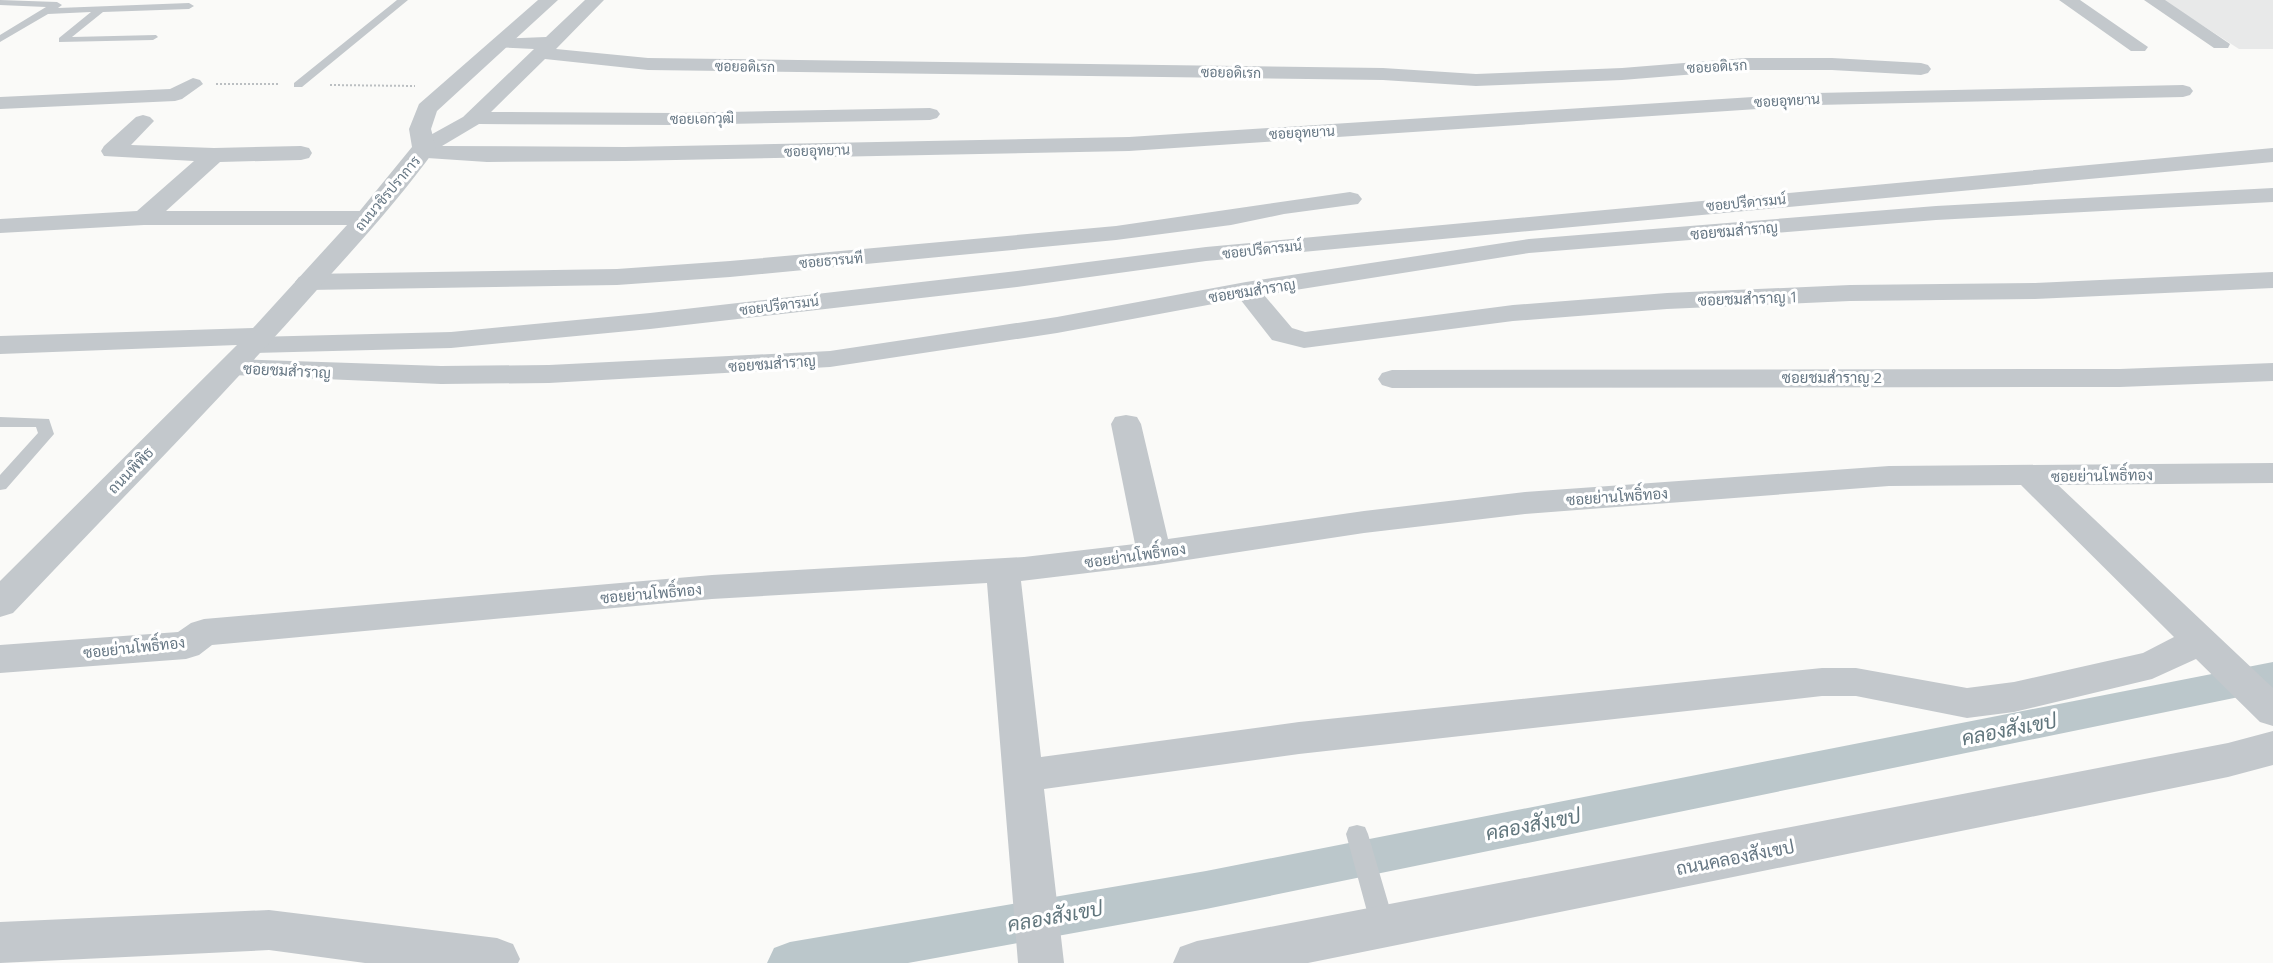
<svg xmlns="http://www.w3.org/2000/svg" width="2273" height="963" viewBox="0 0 2273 963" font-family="'Open Sans',Sarabun,sans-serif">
<rect width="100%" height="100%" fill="#fafaf8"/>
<!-- built -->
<path fill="#e8e9e9" d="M2163 0H2273V49H2239Z"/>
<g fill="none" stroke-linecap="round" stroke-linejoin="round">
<!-- canal -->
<path fill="#bbc7cb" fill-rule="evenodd" d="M2273 662V690L1206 909 908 963H767L774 948 790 942 1206 871Z"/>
<!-- path -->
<path stroke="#bbbfc2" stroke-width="2" stroke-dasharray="2 2" stroke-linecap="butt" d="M216 84H280
M330 85 415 86"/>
<!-- service -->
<path fill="#c3c8cc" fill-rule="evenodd" d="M0 0 57 2 62 5 58 8 189 3 194 6 189 9 103 12 72 37 156 35 158 37 153 40 59 42V38L91 12 48 14 0 42V35L46 7 0 5Z
M397 0H408L302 87H294V83Z
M0 417 49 419 54 434 6 489 0 490V475L38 433 36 427H0Z
M1357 825 1365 827 1368 834 1395 926 1391 934 1383 937 1375 934 1371 926 1346 834 1349 827Z"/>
<!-- minor -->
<path fill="#c3c8cc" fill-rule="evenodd" d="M585 0H604L556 49 648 58 1383 68 1476 74 1622 68 1746 58H1832L1921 63 1928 65 1931 69 1928 73 1921 75 1832 70H1746L1622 80 1476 86 1383 80 648 70 545 59 491 112 675 113 930 108 937 110 940 114 937 118 930 120 675 125 479 124 442 146 625 147 1129 137 1816 93 2183 85 2190 87 2193 91 2190 95 2183 97 1816 105 1129 151 625 161 487 162 412 157 409 152 416 143 463 117 534 49 494 47 492 43 494 39 546 37Z
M2059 0H2080L2148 47 2145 51H2131Z
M2144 0H2165L2230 44 2228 48H2214Z
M193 78 200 80 203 84 182 99 175 101 0 109V97L170 89Z
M143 115 150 117 154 121 131 145 214 148 301 146 309 148 312 153 309 158 301 160 220 162 166 211H367L375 213 379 218 375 223 367 225H144L0 233V219L137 211 194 161 104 156 101 151 104 146 136 117Z
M2273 148V162L1206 261 1017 287 650 329 451 348 252 353 242 351 238 345 242 339 252 337 451 332 650 313 1017 271 1206 247Z
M2273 188V202L1936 220 1529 253 1264 295 1292 328 1305 332 1513 305 1667 293 1850 285 2035 283 2273 272V288L2035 299 1850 301 1667 309 1513 321 1304 348 1272 340 1240 299 1057 333 830 367 549 383 441 384 233 375 223 373 219 367 223 361 233 359 441 366 549 365 830 351 1057 317 1246 282 1529 239 1936 206Z
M1350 192 1358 194 1362 199 1358 204 1284 214 1231 225 1116 240 730 277 617 285 308 290 299 287 295 282 299 277 308 274 617 269 730 261 1116 226Z
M2273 363V381L2120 387 1392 388 1382 385 1378 379 1382 373 1392 370 2120 369Z
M1126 415 1137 417 1141 424 1168 539 1364 511 1525 492 1889 466 2273 463V483L2058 485 2273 688V726L2260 722 2196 659 2152 679 2014 712 1967 718 1856 696H1822L1299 754 1044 789 1064 963H1018L987 583 712 599 212 645 199 655 186 659 0 673V645L178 632 191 623 204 619 712 575 1024 557 1135 544 1111 424 1115 417ZM2021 485 2174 637 2143 653 2014 682 1967 688 1856 668H1822L1299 722 1041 757 1021 581 1154 565 1364 533 1525 514 1889 486Z
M269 910 497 938 513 944 520 959 518 963H365L269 950 0 963V922Z"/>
<!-- tertiary -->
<path fill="#c3c8cc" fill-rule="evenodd" d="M538 0H558L437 111 431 129 436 148C400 199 357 245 316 291 218 402 114 506 13 613L0 617V581L237 345 0 354V336L253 328 358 213 412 147 409 129 419 104Z
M2273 731V765L2228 777 1308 963H1173L1180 947 1197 941 2228 743Z"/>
</g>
<g text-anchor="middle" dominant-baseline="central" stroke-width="6" stroke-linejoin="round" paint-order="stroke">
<!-- far-street labels -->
<g font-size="14" fill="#657683" stroke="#fff">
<text transform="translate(745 66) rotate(1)">ซอยอดิเรก</text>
<text transform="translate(1717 66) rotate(-3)">ซอยอดิเรก</text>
<text transform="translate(1231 72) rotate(1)">ซอยอดิเรก</text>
<text transform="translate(1787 100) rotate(-3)">ซอยอุทยาน</text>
<text transform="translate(702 118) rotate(-1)">ซอยเอกวุฒิ</text>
<text transform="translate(1302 132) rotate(-3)">ซอยอุทยาน</text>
<text transform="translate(817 150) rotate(-2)">ซอยอุทยาน</text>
<text transform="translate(387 193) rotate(-50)">ถนนวชิรปราการ</text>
<text transform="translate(1746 202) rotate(-5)">ซอยปรีดารมน์</text>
<text transform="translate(1262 249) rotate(-6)">ซอยปรีดารมน์</text>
<text transform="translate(831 260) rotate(-5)">ซอยธารนที</text>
<text transform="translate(779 305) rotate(-7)">ซอยปรีดารมน์</text>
</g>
<!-- street labels -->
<g font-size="15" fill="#657683" stroke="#fff">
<text transform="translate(1734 230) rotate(-5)">ซอยชมสำราญ</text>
<text transform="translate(1252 290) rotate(-9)">ซอยชมสำราญ</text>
<text transform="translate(1748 298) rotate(-2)">ซอยชมสำราญ 1</text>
<text transform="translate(772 363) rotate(-4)">ซอยชมสำราญ</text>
<text transform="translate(287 370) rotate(3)">ซอยชมสำราญ</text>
<text x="1832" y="377">ซอยชมสำราญ 2</text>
<text transform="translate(130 470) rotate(-46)">ถนนพิพิธ</text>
<text transform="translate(2102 475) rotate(-1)">ซอยย่านโพธิ์ทอง</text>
<text transform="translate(1617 496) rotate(-4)">ซอยย่านโพธิ์ทอง</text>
<text transform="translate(1135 555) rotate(-8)">ซอยย่านโพธิ์ทอง</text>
<text transform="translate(651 593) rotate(-5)">ซอยย่านโพธิ์ทอง</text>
<text transform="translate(134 647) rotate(-6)">ซอยย่านโพธิ์ทอง</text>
</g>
<!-- near-street labels -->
<g font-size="18" fill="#657683" stroke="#fff">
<text transform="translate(1735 857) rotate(-11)">ถนนคลองสังเขป</text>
</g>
<!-- near-water labels -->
<g font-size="20" font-style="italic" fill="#60757c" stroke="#fff">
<text transform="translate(2009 729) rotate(-11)">คลองสังเขป</text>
<text transform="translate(1533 824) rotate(-11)">คลองสังเขป</text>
<text transform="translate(1055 916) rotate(-10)">คลองสังเขป</text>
</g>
</g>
</svg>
